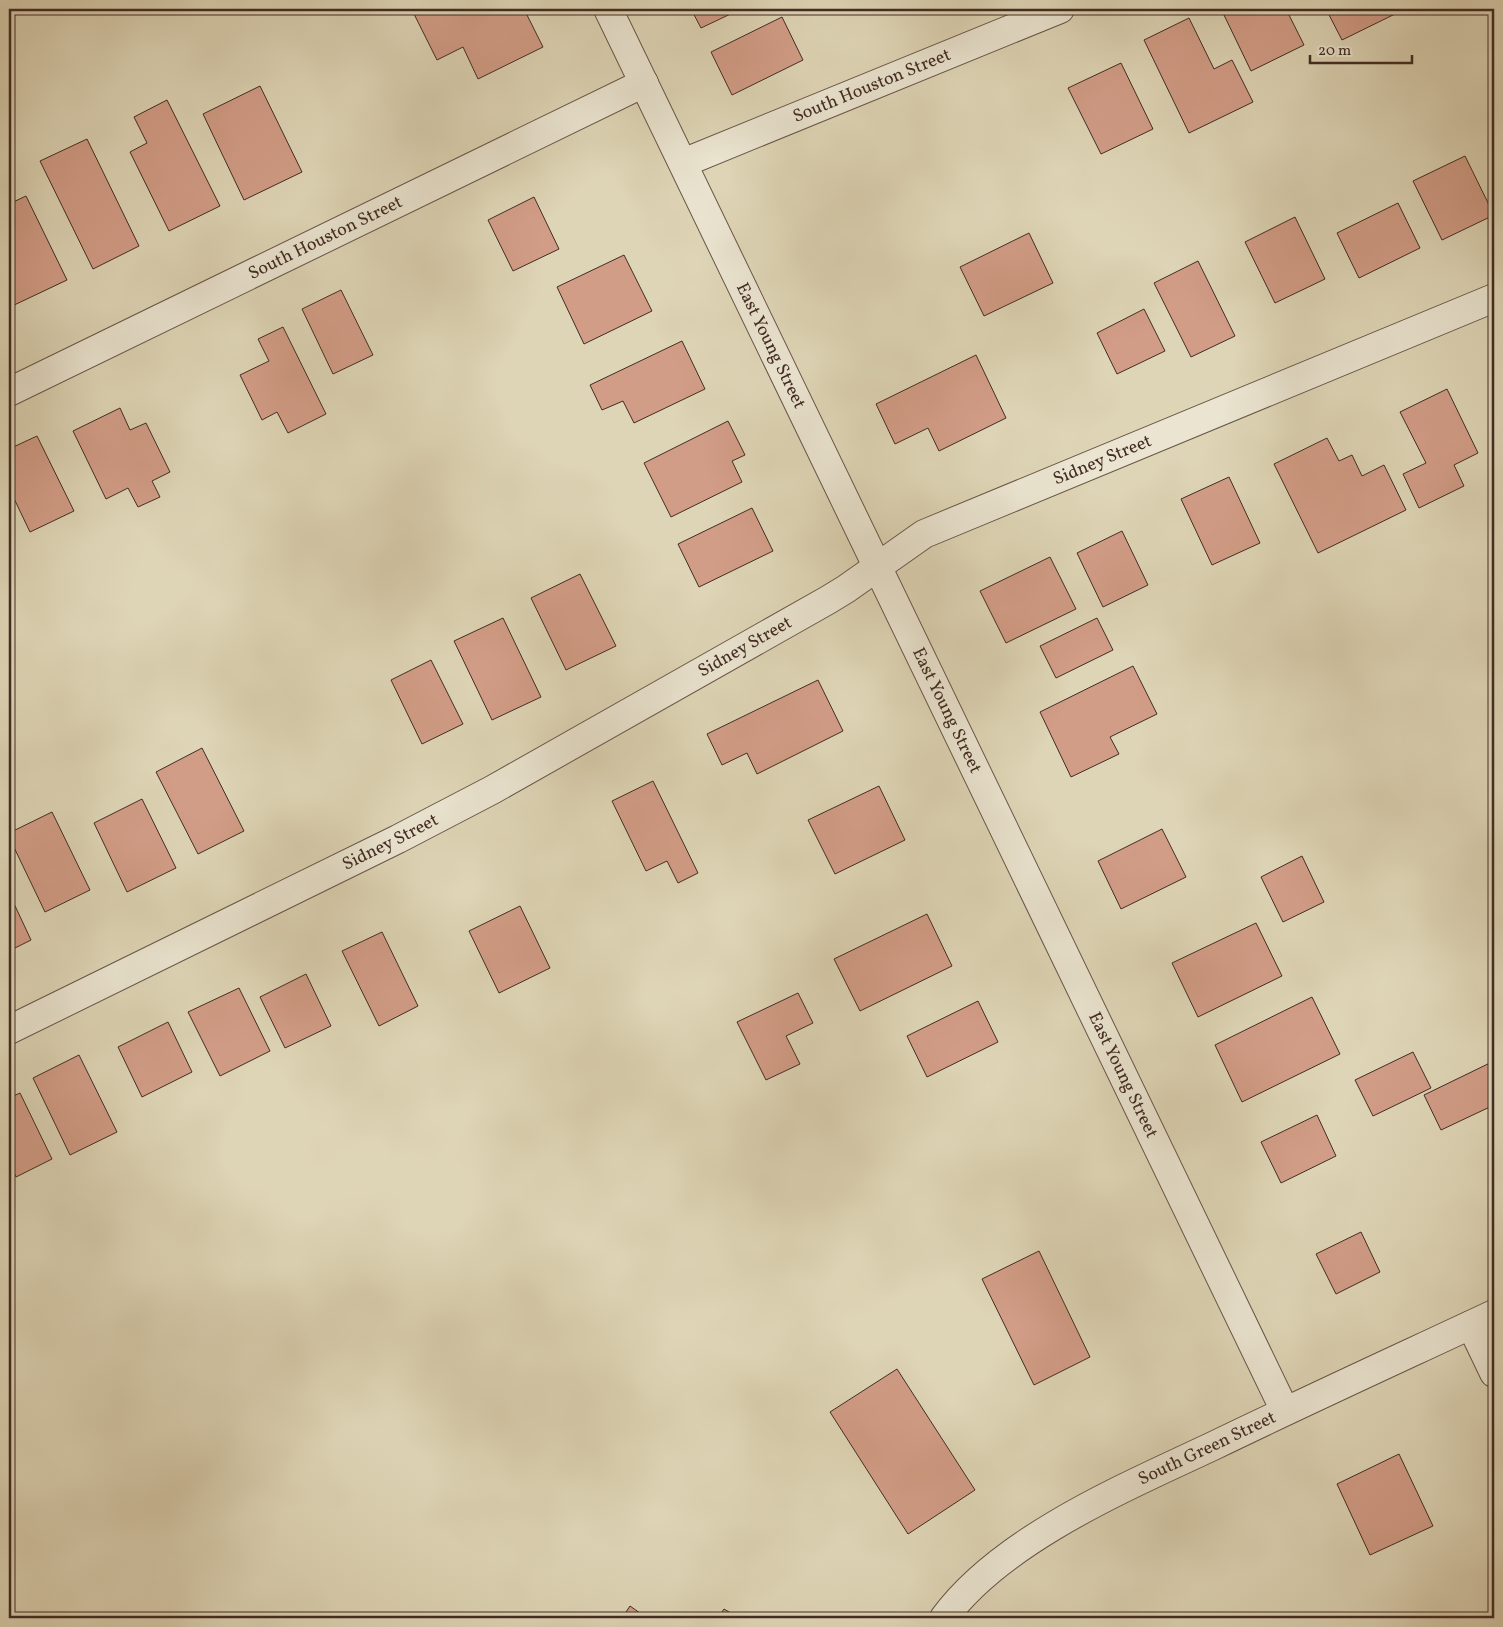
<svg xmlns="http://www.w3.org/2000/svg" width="1503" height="1627" viewBox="0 0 1503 1627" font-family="Vollkorn,serif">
<rect width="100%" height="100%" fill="#ded5b6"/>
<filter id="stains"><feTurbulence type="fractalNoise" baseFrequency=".004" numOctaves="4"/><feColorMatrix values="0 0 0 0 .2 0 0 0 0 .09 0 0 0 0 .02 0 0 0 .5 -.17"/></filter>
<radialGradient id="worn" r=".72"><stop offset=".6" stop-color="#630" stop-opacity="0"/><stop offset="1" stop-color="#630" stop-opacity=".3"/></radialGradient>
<!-- building -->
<path fill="#d29d87" stroke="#422c23" d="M421 9H524L543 47 478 79 463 47 437 60 413 12Z
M691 9H741L701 28Z
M1237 9H1286L1304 45 1251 71 1224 15Z
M1326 9H1392L1395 14 1342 40Z
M1489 9H1494V20Z
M782 17 803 60 732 95 711 52Z
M1189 18 1214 69 1232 60 1253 102 1189 133 1144 40Z
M1121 63 1153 129 1101 154 1068 88Z
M260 86 302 172 244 200 203 114Z
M167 100 220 206 169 231 130 152 147 143 134 117Z
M87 139 139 246 93 269 40 161Z
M1465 156 1494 215 1442 240 1413 181Z
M26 196 67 280 10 307 9 304V204Z
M534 197 559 249 513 271 488 220Z
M1398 203 1420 248 1359 278 1337 233Z
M1295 217 1325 279 1275 303 1245 242Z
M1029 233 1053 283 984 316 960 267Z
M624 255 652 311 584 344 557 287Z
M1198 261 1235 336 1191 357 1154 283Z
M341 290 373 355 333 374 302 309Z
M1144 309 1165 351 1117 374 1097 333Z
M283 327 326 414 288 433 277 412 262 420 240 375 269 361 258 339Z
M682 341 705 389 634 423 623 401 602 410 590 385Z
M976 355 1006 418 939 451 928 428 895 444 876 404Z
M1447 389 1478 453 1454 465 1464 486 1419 508 1403 474 1426 463 1400 412Z
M120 408 130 430 146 423 170 472 152 481 160 497 138 507 128 488 106 499 73 431Z
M728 421 745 455 732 461 742 482 671 517 644 463Z
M37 436 74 511 30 532 9 488V449Z
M1327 438 1339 461 1352 455 1362 476 1384 465 1406 510 1318 553 1274 464Z
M1229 477 1260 543 1212 565 1181 499Z
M752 508 773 551 699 587 678 544Z
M1122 531 1148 585 1103 607 1077 553Z
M1050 557 1076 609 1006 643 980 591Z
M580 574 616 646 566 670 531 598Z
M503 618 541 697 492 720 454 641Z
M1097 618 1113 650 1056 678 1040 646Z
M431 660 463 724 422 744 391 680Z
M1133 666 1157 714 1110 737 1119 754 1071 777 1040 712Z
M818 680 843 731 757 774 747 753 722 765 707 734Z
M202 748 244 831 198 854 156 772Z
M653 781 698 873 678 883 667 861 646 871 612 801Z
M879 786 905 840 835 874 808 820Z
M142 799 176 868 127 892 94 823Z
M52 812 90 890 45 912 9 837V833Z
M1162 829 1186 877 1121 909 1098 861Z
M1302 856 1324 902 1283 922 1261 877Z
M9 893 31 940 9 951Z
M520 906 550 968 499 993 469 931Z
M927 914 952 966 860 1011 834 959Z
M1256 923 1282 976 1198 1017 1172 963Z
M382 932 418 1006 379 1026 342 951Z
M306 974 331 1026 285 1048 260 997Z
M239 988 270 1051 220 1076 188 1012Z
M798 993 813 1023 786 1036 800 1064 766 1080 737 1022Z
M1312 997 1340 1054 1242 1102 1215 1045Z
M978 1001 998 1042 927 1077 907 1036Z
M168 1022 192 1072 142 1097 118 1047Z
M1413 1052 1431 1088 1373 1116 1355 1080Z
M79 1055 117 1132 70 1155 33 1078Z
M1494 1061V1105L1441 1130 1424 1095Z
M20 1093 52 1159 16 1177 9 1161V1098Z
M1317 1115 1336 1156 1281 1183 1261 1142Z
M1361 1232 1380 1272 1336 1294 1316 1254Z
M1039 1251 1090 1357 1034 1385 982 1279Z
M897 1369 975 1490 908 1534 830 1412Z
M1399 1454 1433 1526 1370 1555 1337 1484Z
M630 1606 647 1618H622Z
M724 1609 739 1618H718Z"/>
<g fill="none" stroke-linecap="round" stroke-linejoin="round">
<!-- minor casing -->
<g stroke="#695648" stroke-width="30">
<g id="minor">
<path id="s1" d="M608 9 1285 1411"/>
<path id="s2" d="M683 163 1060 9"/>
<path id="s3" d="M9 392 644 83"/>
<path id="s4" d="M9 1030 398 839 492 790 828 600 846 589 924 534 1494 298"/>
<path d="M1471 1325 1494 1373"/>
<path id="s5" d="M944 1618C1002 1539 1126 1487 1213 1446 1306 1401 1400 1358 1494 1314"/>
</g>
</g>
<!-- minor -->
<use href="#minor" stroke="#eae4d0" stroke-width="28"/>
</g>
<g text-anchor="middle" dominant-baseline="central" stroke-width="4.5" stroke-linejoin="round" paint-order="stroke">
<!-- street labels -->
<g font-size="18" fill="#422c23" stroke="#eae4d0">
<text stroke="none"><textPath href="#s2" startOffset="204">South Houston Street</textPath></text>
<text stroke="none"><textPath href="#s3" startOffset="352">South Houston Street</textPath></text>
<text stroke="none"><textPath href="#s1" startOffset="374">East Young Street</textPath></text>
<text stroke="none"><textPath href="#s4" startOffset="1235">Sidney Street</textPath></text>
<text stroke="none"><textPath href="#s4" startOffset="830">Sidney Street</textPath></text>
<text stroke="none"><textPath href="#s1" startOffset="779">East Young Street</textPath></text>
<text stroke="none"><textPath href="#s4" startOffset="425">Sidney Street</textPath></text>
<text stroke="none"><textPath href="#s1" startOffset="1184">East Young Street</textPath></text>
<text stroke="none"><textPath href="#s5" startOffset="316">South Green Street</textPath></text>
</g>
</g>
<!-- margin -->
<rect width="1503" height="1627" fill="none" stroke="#ded5b6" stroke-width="30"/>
<rect x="10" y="10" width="1483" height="1607" fill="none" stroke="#422c23" stroke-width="2.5"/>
<rect x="15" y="15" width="1473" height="1597" fill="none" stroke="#422c23"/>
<!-- scale -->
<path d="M1310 55v8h102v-8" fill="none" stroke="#422c23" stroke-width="2.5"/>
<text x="1318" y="55" font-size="15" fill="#422c23" stroke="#eae4d0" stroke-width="4" paint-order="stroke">20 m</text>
<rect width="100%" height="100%" filter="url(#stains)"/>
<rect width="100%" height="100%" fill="url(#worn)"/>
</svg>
